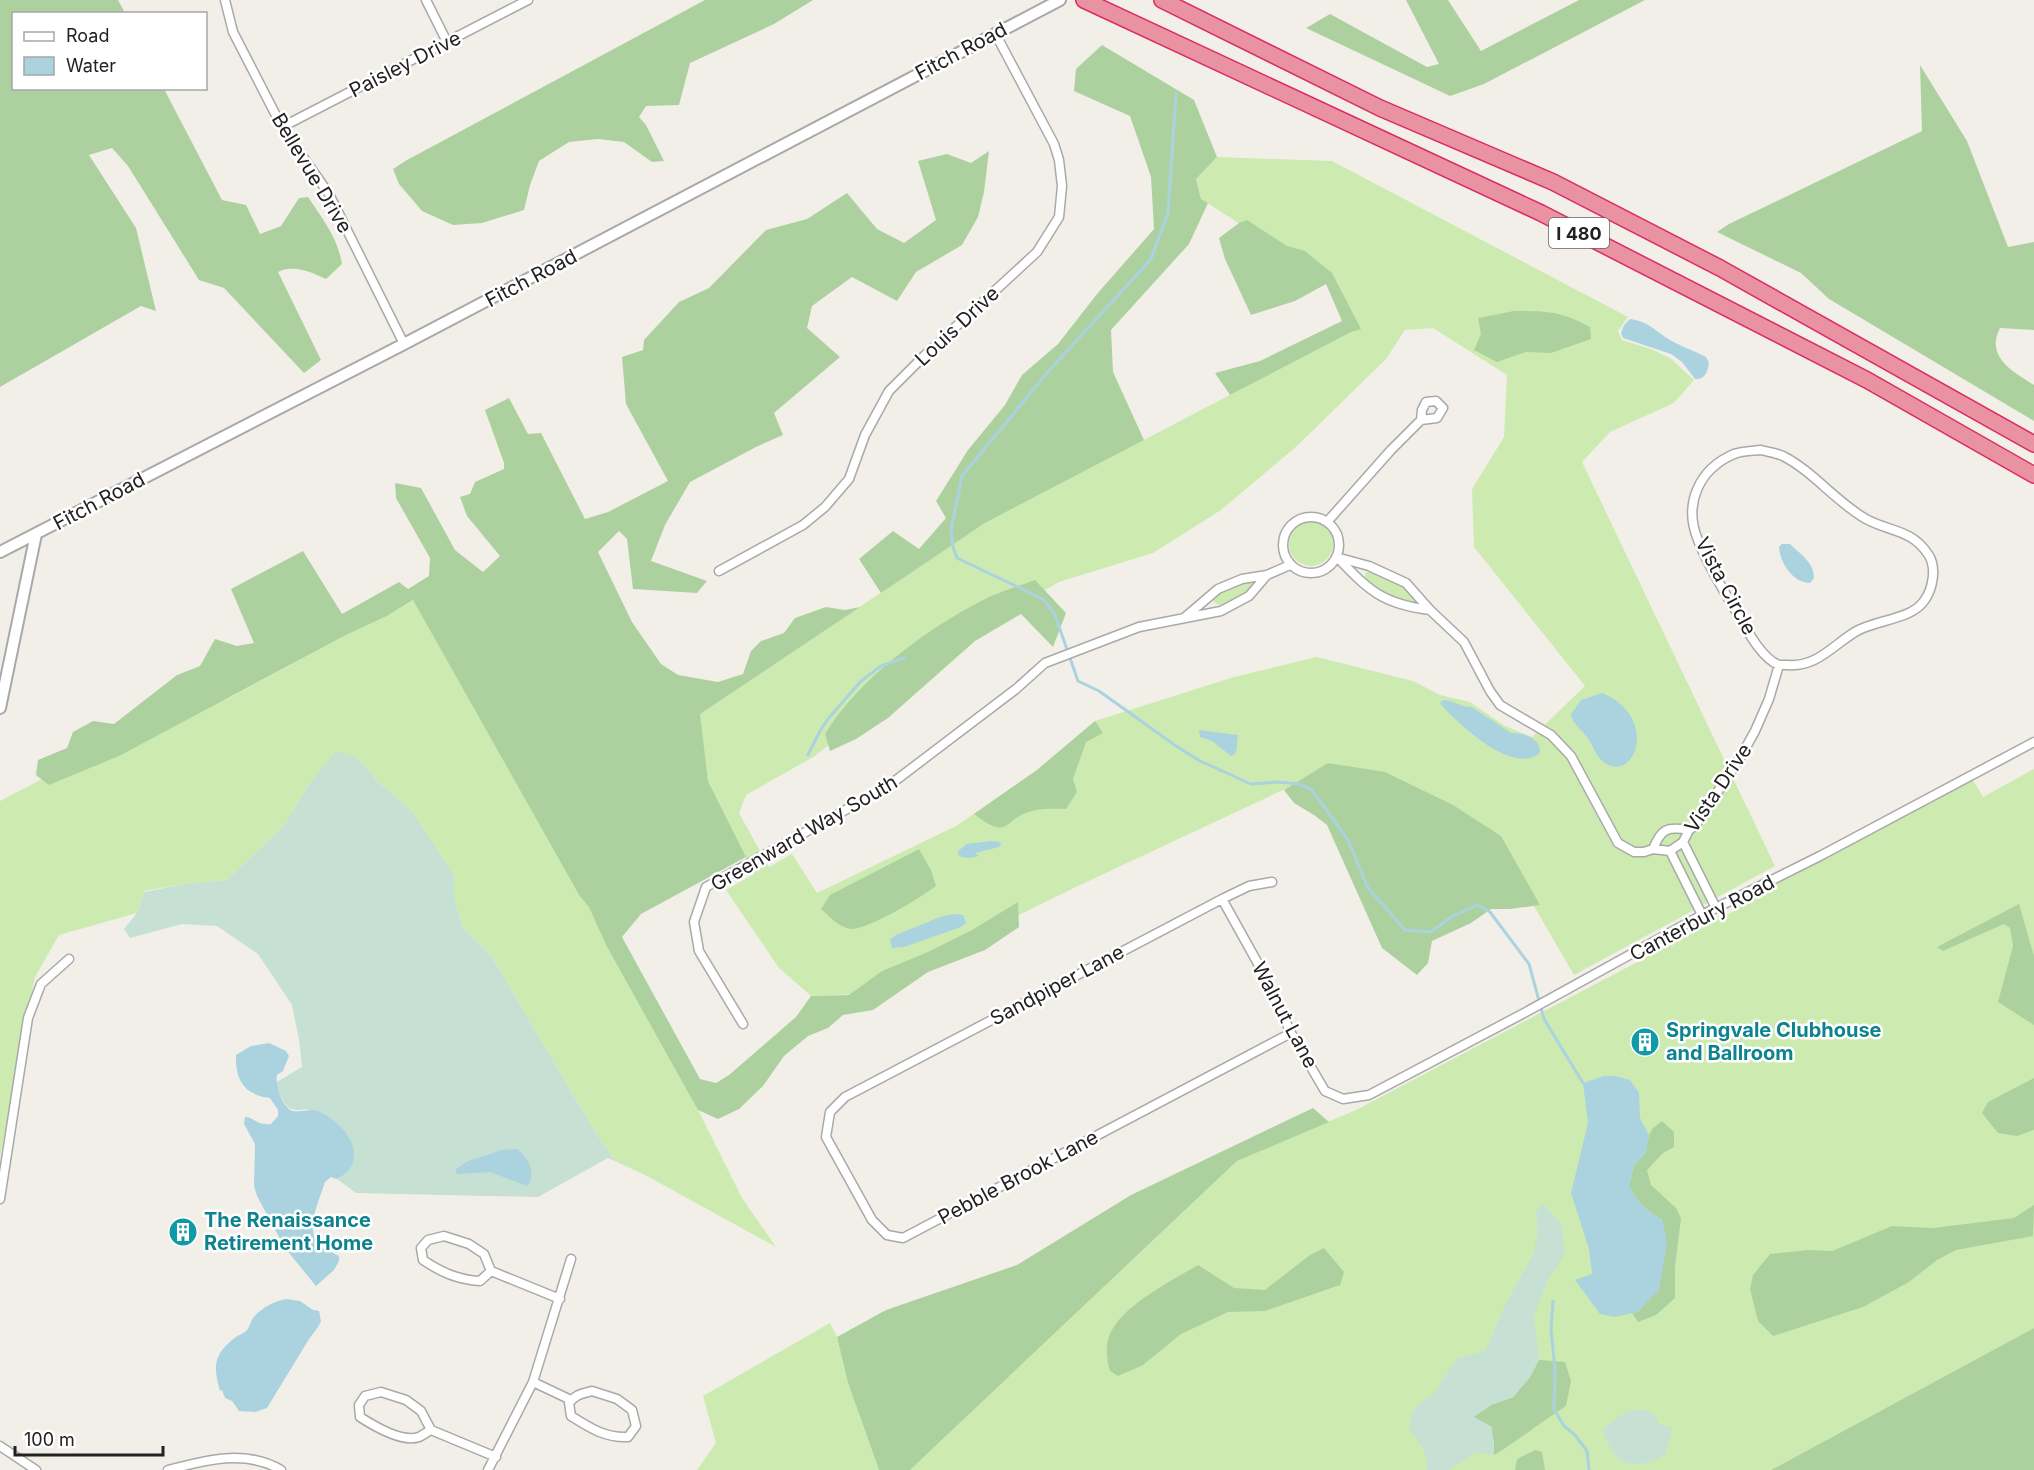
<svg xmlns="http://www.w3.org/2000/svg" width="2034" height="1470" viewBox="0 0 2034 1470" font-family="Inter,sans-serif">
<rect width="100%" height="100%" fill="#f2efe9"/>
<!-- grass -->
<path fill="#cdebb0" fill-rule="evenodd" d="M1217 157 1332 161 1628 317 1618 331 1622 340 1651 349 1670 358 1694 380 1674 403 1610 432 1582 462 1775 866 1574 975 1499 846 1330 768 1078 886 858 994 811 996 779 968 726 890 754 874 708 781 699 714 985 523 1356 329 1329 281 1201 199 1196 179ZM1433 328 1507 375 1504 437 1472 489 1474 547 1585 686 1532 737 1505 726 1470 702 1440 695 1413 681 1317 657 1234 677 1095 721 1037 770 956 826 817 893 792 854 769 867 739 813 746 795 815 756 903 685 989 623 1059 582 1153 553 1221 510 1298 445 1386 359 1405 330Z
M1289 544a22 22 0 1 1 44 0a22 22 0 1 1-44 0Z
M1373 570 1402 586 1418 602 1410 605 1384 594 1365 581V573Z
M1255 578 1258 583C1249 591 1223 614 1213 601L1215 594Z
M414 600 579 895 589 906 606 945 687 1088 742 1198 776 1247 647 1176 615 1161 594 1130 490 954 463 928 454 896V875L412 811 377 781 358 758 310 783 284 825 227 880 185 884 144 891 137 913 59 935 35 977 0 1157V801L42 779 231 697 346 635 387 616Z
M2034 769V1328L1771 1470H910L1237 1161 1358 1109 1740 908 1743 901 1973 780 1983 797Z
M830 1323 837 1337 848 1383 879 1470H697L716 1443 703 1396Z"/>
<!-- forest -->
<path fill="#add19e" d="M0 0H118L125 13 14 14V88L164 89 222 200 246 205 260 234 281 226 299 198 308 197C322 218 338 238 342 264L326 279C312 272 293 264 278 272L321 360 304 373 224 288 199 280 128 166 112 148 89 155 136 228 156 311 141 306 0 387Z
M705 0H813L774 24 690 63 679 105 646 106 639 117 646 125 664 161 652 162 624 142 598 139 569 142 539 161 530 185 524 210 482 223 453 225 422 211 399 184 393 169 407 160Z
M1406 0H1448L1481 51 1579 0H1645L1484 84 1450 96 1306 28 1330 14 1427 67 1439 64Z
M1102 45 1194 100 1217 157 1196 179 1201 199 1208 203 1189 244 1111 330 1113 372 1144 440 985 523 881 593 859 559 893 531 919 549 946 518 936 501 968 450 1005 405 1022 375 1058 344 1097 294 1154 229 1151 177 1130 116 1074 91 1076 69Z
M1920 65 1967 141 2008 247 2034 242V330L2000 328C1985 357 2013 372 2034 385V421L1829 299 1801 273 1717 232 1729 224 1922 131Z
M989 151 984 192 978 217 962 245 916 272 897 301 852 277 812 306 807 328 840 357 774 413 783 435 756 447 690 482 665 525 651 561 707 581 697 593 633 589 627 539 619 531 598 552 632 622 661 664 678 675 718 682 743 674 751 651 761 641 784 633 795 618 826 607 845 610 860 607 700 714 708 781 746 857 641 914 622 937 700 1079 716 1083 729 1075 796 1017 811 996 849 995 882 971 928 952 972 930 1018 902 1019 927 985 950 928 972 873 1010 843 1015 828 1028 808 1036 784 1056 763 1086 739 1109 718 1119 698 1110 606 945 589 907 579 895 413 600 387 616 346 635 119 756 49 785 36 775 38 760 67 748 73 732 93 721 114 724 177 675 200 666 215 639 237 646 254 643 231 589 303 551 342 614 399 582 408 589 429 576 430 558 396 498 395 483 421 488 455 550 483 572 500 556 467 516 460 497 470 494 475 482 504 469V463L485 410 509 398 528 434 541 433 585 519 608 512 668 481 626 404 622 357 643 350 644 340 679 302 709 288 766 230 807 219 847 193 877 229 904 243 936 220 918 161 947 154 971 163Z
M1247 220 1287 246 1305 251 1332 273 1361 329 1351 332 1230 395 1215 373 1260 361 1342 321 1326 284 1295 301 1251 315 1225 259 1219 238 1239 223Z
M1514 311C1546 311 1561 311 1590 327L1591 339 1551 353 1526 352 1497 362 1474 350 1481 334 1478 318Z
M1035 580 1066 613 1053 647 1021 614 975 641 888 718 856 739 830 751 825 734C859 678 929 627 987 598 1002 591 1019 586 1035 580Z
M1095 721 1103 733 1086 742 1073 779 1077 792 1066 809C1056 809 1043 808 1032 811 1002 819 1010 842 974 814L1037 770Z
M1328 763 1385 772 1453 805 1501 836 1540 905 1510 909H1491L1471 923 1432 941 1428 963 1417 975 1382 948 1327 825 1314 815 1294 803 1284 790Z
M919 849 931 870 936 886C922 897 869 929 852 929 839 928 830 917 821 909L830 895Z
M2019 904 2034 956V1025L1998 1002 2013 946 2010 928 2004 924 1943 951 1937 947Z
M2034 1078V1130L2017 1136 1998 1133 1982 1113 1988 1102Z
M1313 1108 1329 1122 1237 1161 910 1470H879L848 1383 837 1337 886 1310 1017 1265 1131 1195Z
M1662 1121 1674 1132V1147L1663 1153 1647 1170 1651 1185 1676 1208 1681 1218 1675 1267V1298L1656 1315 1638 1322 1632 1313 1637 1312 1658 1290 1661 1273 1662 1219C1645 1211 1638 1202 1629 1186L1634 1166 1646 1152 1649 1135 1653 1128Z
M2034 1205 2033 1236 1956 1250 1937 1260 1909 1282 1863 1307 1773 1336 1758 1321 1750 1289 1753 1275 1770 1254 1808 1250 1832 1251 1892 1226 1933 1228 2014 1218Z
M1324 1248 1344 1272 1340 1285 1265 1311 1228 1312 1181 1334 1143 1365 1118 1376 1110 1371C1106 1359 1105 1341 1112 1330 1127 1303 1171 1281 1198 1265L1234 1288 1265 1290 1310 1255Z
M2034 1328V1470H1771Z
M1539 1360 1565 1362 1571 1381 1566 1406C1541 1422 1519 1440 1494 1455V1440L1473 1417 1491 1405 1513 1397 1530 1377Z
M1535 1450 1542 1452 1545 1470H1515L1517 1459Z"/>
<!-- wetland -->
<path fill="#c6e0d4" d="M336 751 358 758 377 781 412 811 454 875V896L463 928 490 954 594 1130 615 1161 608 1158 538 1197 356 1193 337 1179 348 1172 307 1109C284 1114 284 1101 275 1083L302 1067 299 1039 292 1005 258 954 217 926 182 924 130 938 124 929 137 913 144 892 185 884 227 880 284 825 310 783Z
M1543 1204 1562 1224 1565 1254 1548 1280 1534 1315 1539 1360 1530 1377 1513 1397 1491 1405 1474 1417 1492 1427 1494 1455 1476 1452 1449 1470H1427C1427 1450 1422 1445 1409 1430L1412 1413 1418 1404 1434 1393 1457 1358 1485 1351 1506 1304 1533 1254 1538 1231 1536 1212Z
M1637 1409 1654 1413 1659 1424 1673 1428 1665 1455C1652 1463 1628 1470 1616 1456 1610 1449 1606 1438 1602 1430L1621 1415Z"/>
<!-- water -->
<path fill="#aad3df" d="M1630 319C1646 321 1653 328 1665 337 1677 345 1693 350 1706 357L1709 363C1708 371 1705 380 1695 379L1682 362 1671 354 1623 338 1621 333 1624 325Z
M1782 544H1790C1800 554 1814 562 1814 578L1810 583C1793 583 1780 563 1779 547Z
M1602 693C1660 717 1635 783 1605 763 1597 758 1594 748 1589 740 1583 730 1573 726 1571 714L1581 700Z
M1443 700C1453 700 1462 708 1472 707L1511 733C1524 733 1541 738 1540 753 1512 775 1463 727 1444 708L1440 703Z
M1199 730 1238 735 1236 753 1231 756 1212 741 1200 737Z
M991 841 1000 842 1001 845 999 847 975 853 979 856C971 858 967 859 959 856L958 851 967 844Z
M954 914 963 915 966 923 961 927 904 947 892 948 890 939 896 935 940 917Z
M269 1043 286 1051 289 1056 283 1071 277 1075C275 1084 281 1103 289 1109 295 1115 311 1107 320 1112 340 1121 366 1148 348 1171 346 1174 340 1177 337 1179L331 1177 325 1182C320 1199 303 1231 321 1247 326 1251 333 1252 339 1256V1261L334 1270 316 1286 285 1248 257 1196 254 1186 255 1144 244 1124 245 1117C253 1116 256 1126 271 1124L278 1116V1110L270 1098C244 1095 235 1080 236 1055L251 1046Z
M1604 1076H1615L1630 1080 1639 1093 1640 1118 1649 1135 1646 1152 1634 1166 1629 1186C1638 1202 1645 1211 1662 1219L1667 1242 1659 1290 1637 1312 1615 1317 1600 1314 1575 1280 1592 1274 1589 1249 1571 1193 1588 1123 1583 1083Z
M517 1149C529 1157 537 1175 527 1186L490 1172 457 1174 455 1170 468 1161 502 1150Z
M286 1299 300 1301 313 1310 319 1311 321 1321 318 1327 309 1339 267 1408 255 1412 239 1411 232 1401 225 1398 222 1390 220 1391C213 1366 213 1354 236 1337 239 1335 246 1332 247 1330 249 1328 251 1321 253 1318 262 1307 273 1302 286 1299Z"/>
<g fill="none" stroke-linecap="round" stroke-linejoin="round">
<!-- stream -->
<path stroke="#aad3df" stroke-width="3" d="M1176 94 1168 213 1151 259 1047 373 962 476 951 530 953 547 957 558 1043 599 1055 615 1078 681 1099 691 1176 746 1200 761 1251 784 1277 782 1298 784 1311 789 1348 840 1368 888 1405 930 1431 932 1451 917 1477 905 1490 912 1529 964 1544 1019 1583 1083
M808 755 820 731 828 719 861 681 881 666 904 658
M1553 1301 1551 1329 1555 1370 1554 1409 1564 1426 1575 1435 1587 1451 1589 1470"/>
<!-- minor casing -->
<g stroke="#a9a9a9" stroke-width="11">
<path id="minor" d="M225 0 233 32 282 127 329 194 404 344
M426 0 447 42
M282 127 528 0
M1761 450C1768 452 1776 453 1783 456 1814 472 1836 502 1866 519 1890 532 1911 529 1928 554 1937 567 1933 589 1924 601 1911 620 1874 620 1855 632 1832 646 1817 667 1788 665 1787 665 1779 665 1779 665 1760 658 1744 624 1734 608 1721 586 1707 564 1698 540 1683 504 1699 469 1734 454 1742 451 1752 451 1761 450Z
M1283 545a28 28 0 1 1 56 0a28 28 0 1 1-56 0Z
M1327 522 1391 450 1421 420 1437 418 1443 408 1436 401 1426 402 1422 410 1421 420
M1336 557 1369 566 1406 583 1430 610 1464 642 1490 691 1500 705 1551 735 1571 756 1618 843 1634 852H1644L1653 849 1670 851 1683 842 1689 830 1695 826 1740 758 1755 731 1769 699 1779 665
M1337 557C1369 591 1383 604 1430 610
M719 571 803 525 825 507 849 479 865 435 889 391 925 355 1037 252 1059 217 1062 186 1059 160 1054 144 995 33
M1184 618 1218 589 1242 579 1267 575 1290 565
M1683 842 1716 908
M1653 849C1661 829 1667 826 1689 830
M1670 851 1702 915
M1272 882 1249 886 1222 899 845 1097 830 1112 826 1137 872 1220 887 1235 903 1238 1291 1033
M1222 899 1261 969 1291 1033 1325 1091 1343 1099 1369 1095 1526 1012 1702 915 1820 856 2034 742
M743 1024 699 951 694 922 706 887 887 787 1016 689 1045 663 1139 627 1221 611 1249 596 1267 575
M0 1199 28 1018 41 984 69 959
M491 1271 484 1254 469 1244 444 1236 428 1240 421 1248 423 1260C441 1272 458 1280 480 1281L491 1271 560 1299
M533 1382 571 1400
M592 1391 617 1399 632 1410 636 1426 628 1437C605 1438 590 1428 571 1416L569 1403C576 1394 582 1394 592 1391Z
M431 1430C427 1432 423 1435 419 1437 402 1443 374 1426 360 1417L359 1405 365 1396 381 1392 406 1400 421 1411 431 1430 496 1457
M0 1446 36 1470
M168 1470C205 1460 246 1449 281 1470
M488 1470 533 1382 571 1259"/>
</g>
<!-- tertiary casing -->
<g stroke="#a9a9a9" stroke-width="14">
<path id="tertiary" d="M0 552 404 344 1060 0
M0 708 36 534"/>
</g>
<!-- motorway casing -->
<g stroke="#dc2a67" stroke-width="18">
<path id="motorway" d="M1084 0 1541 213 1867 380 2034 475
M1162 0 1380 108 1553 182 1720 268 2034 444"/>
</g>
<!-- minor -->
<use href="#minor" stroke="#fff" stroke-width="8"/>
<!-- tertiary -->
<use href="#tertiary" stroke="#fff" stroke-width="10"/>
<!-- motorway -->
<use href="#motorway" stroke="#e892a2" stroke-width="15"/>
</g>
<!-- icons -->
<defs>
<g id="building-disc" transform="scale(1.5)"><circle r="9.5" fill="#0f9aa8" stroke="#fff"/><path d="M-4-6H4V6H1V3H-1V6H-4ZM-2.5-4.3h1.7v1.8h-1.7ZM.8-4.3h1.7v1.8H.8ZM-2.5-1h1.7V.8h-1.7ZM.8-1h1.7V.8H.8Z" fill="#fff"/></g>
</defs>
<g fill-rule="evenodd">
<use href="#building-disc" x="1645" y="1042"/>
<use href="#building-disc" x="183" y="1232"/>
</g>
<g text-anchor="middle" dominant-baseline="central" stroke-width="5" stroke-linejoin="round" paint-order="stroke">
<!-- shield labels -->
<rect fill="#fff" stroke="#646464" stroke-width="1.5" x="1549" y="218" width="60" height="30" rx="4.5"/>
<g font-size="18" font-weight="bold" fill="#222">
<text x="1579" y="233">I 480</text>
</g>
<!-- street labels -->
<g font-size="20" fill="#222" stroke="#fff">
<text transform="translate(961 51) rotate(-28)">Fitch Road</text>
<text transform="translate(405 64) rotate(-27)">Paisley Drive</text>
<text transform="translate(312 173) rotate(59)">Bellevue Drive</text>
<text transform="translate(531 278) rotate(-28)">Fitch Road</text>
<text transform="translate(957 326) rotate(-43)">Louis Drive</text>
<text transform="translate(99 501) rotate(-28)">Fitch Road</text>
<text transform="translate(1726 586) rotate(62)">Vista Circle</text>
<text transform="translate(1718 788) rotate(-56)">Vista Drive</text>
<text transform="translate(804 833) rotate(-30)">Greenward Way South</text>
<text transform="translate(1702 918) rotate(-28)">Canterbury Road</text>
<text transform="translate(1057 985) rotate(-28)">Sandpiper Lane</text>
<text transform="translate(1285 1015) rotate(62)">Walnut Lane</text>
<text transform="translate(1018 1177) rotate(-28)">Pebble Brook Lane</text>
</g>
<!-- culture labels -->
<g font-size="20" font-weight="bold" fill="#0d838f" stroke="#fff" text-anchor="start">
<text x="1666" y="1030">Springvale Clubhouse<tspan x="1666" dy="23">and Ballroom</tspan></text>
<text x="204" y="1220">The Renaissance<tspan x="204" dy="23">Retirement Home</tspan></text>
</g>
</g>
<!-- legend -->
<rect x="12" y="12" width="195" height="78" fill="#ffffff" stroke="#a7a7a7" stroke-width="1.5"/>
<rect x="24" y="32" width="30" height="9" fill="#ffffff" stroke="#a7a7a7" stroke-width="1.5"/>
<text x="66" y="42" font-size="18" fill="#222222">Road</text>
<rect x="24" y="57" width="30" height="18" fill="#aad3df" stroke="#a7a7a7" stroke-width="1.5"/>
<text x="66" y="72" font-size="18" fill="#222222">Water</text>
<!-- scale -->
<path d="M15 1446v9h148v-9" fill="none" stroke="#222222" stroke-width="3"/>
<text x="24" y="1446" font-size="18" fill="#222222" stroke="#ffffff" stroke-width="4.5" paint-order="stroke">100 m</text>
</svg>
